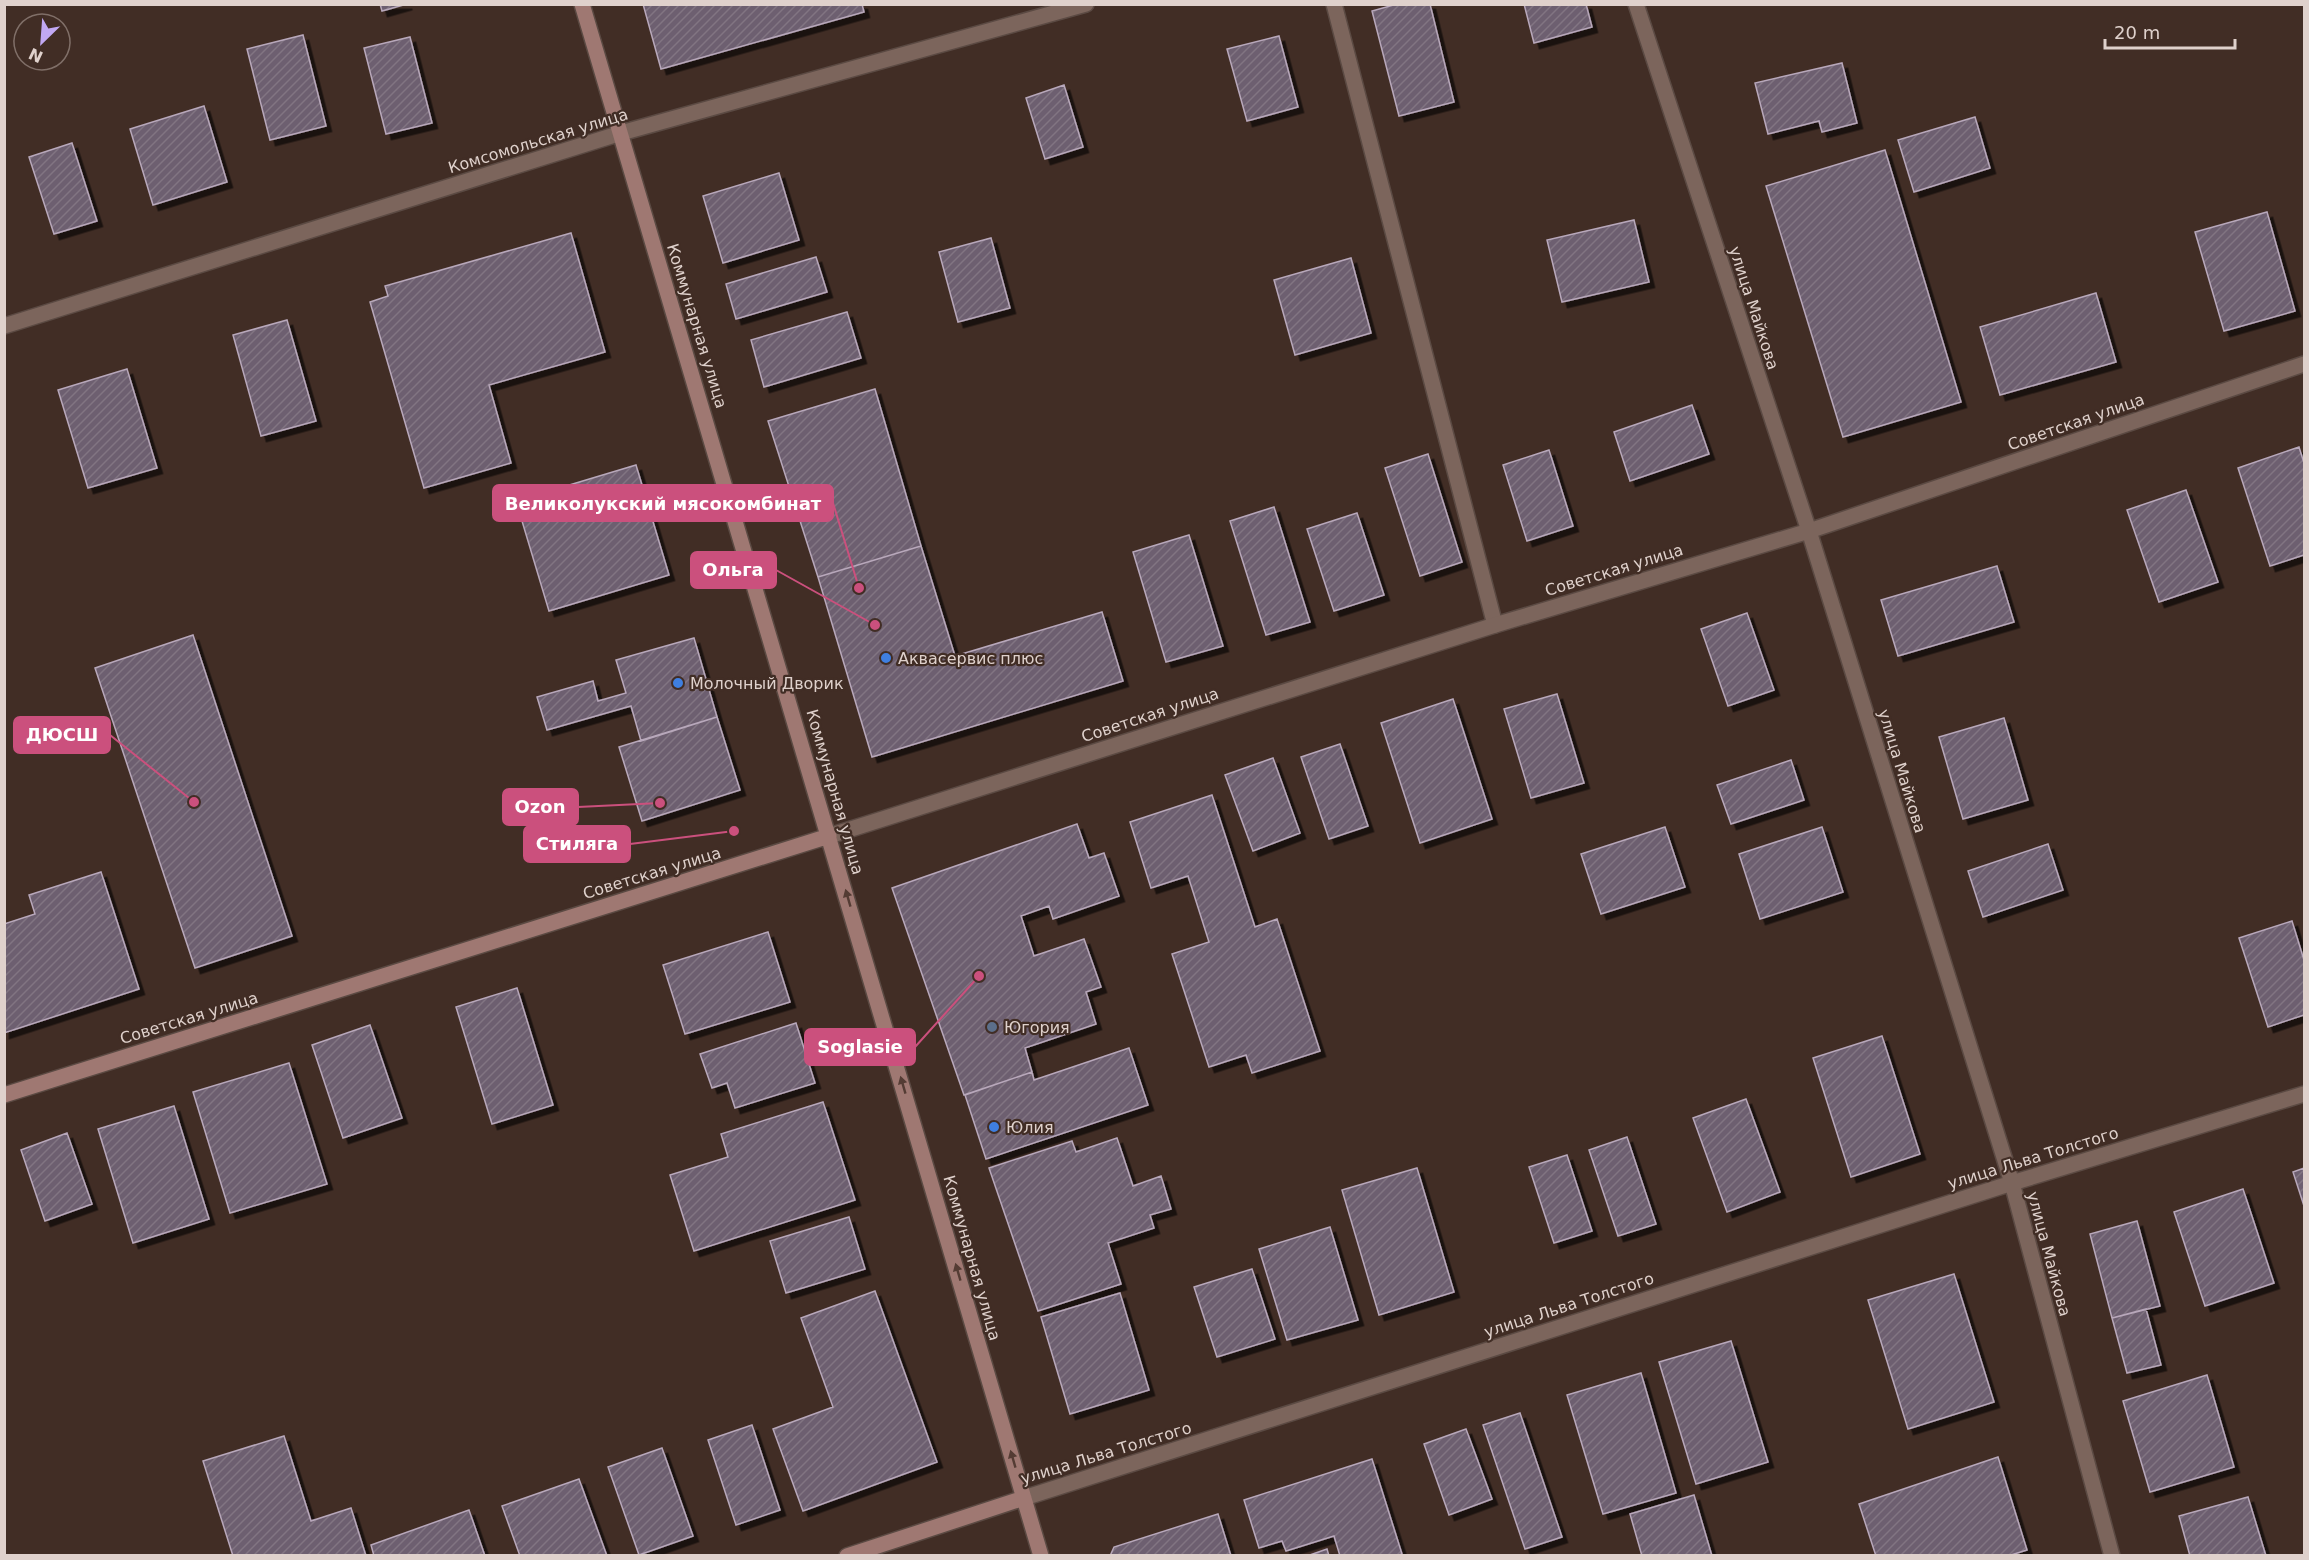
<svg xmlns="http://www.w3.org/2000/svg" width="2309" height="1560" viewBox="0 0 2309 1560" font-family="'DejaVu Sans',sans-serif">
<defs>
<pattern id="building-hatch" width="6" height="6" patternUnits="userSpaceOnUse" patternTransform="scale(1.5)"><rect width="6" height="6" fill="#6d5e6f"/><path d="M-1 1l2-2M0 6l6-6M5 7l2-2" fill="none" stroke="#817482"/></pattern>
<filter id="shadow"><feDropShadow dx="5.5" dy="5.5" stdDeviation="0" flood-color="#0009"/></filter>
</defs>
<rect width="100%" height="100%" fill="#412d25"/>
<!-- building -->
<path fill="url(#building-hatch)" stroke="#b8a8bb" stroke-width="1.5" filter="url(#shadow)" d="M380 4H407L382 11Z
M643 4H862L864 12 661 69Z
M1397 4H1430L1454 102 1399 116 1372 11Z
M1524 4H1586L1592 27 1534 43Z
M303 35 326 126 270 140 247 49Z
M1279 36 1298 107 1247 121 1227 49Z
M410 37 432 123 386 134 364 48Z
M1842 63 1857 123 1822 132 1819 121 1768 134 1755 83Z
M1064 85 1083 147 1045 159 1026 98Z
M204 106 227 182 153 205 130 129Z
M1975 117 1990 168 1914 192 1898 140Z
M72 143 97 221 54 234 29 157Z
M1885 150 1961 402 1843 437 1766 186Z
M779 173 799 240 723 263 703 196Z
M2267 212 2295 311 2224 331 2195 232Z
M1634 220 1649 282 1562 302 1547 240Z
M571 233 605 352 489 385 511 463 424 488 370 302 388 296 385 286Z
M991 238 1010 308 958 322 939 252Z
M816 257 827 292 736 319 726 284Z
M1351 258 1371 333 1295 355 1274 280Z
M2096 293 2116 362 2000 395 1980 327Z
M847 312 861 358 764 387 751 340Z
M287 320 316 421 261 436 233 335Z
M127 369 157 468 88 488 58 390Z
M875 389 921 546 818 577 768 421Z
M1692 405 1709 454 1630 481 1614 432Z
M2299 447 2304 463V555L2270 566 2238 468Z
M1549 450 1573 526 1527 541 1503 465Z
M1428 454 1462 562 1420 576 1385 468Z
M636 465 669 575 549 611 516 501Z
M2186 490 2218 582 2159 602 2127 510Z
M1274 507 1310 622 1266 635 1230 521Z
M1357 513 1384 595 1334 611 1307 529Z
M1189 535 1223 646 1166 662 1133 552Z
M921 546 955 656 1102 612 1123 681 872 757 818 577Z
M1997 566 2014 622 1898 656 1881 600Z
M1747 613 1774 690 1728 706 1701 629Z
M193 635 292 936 195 968 95 668Z
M694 638 717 717 641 741 631 706 547 730 537 697 593 681 598 701 626 693 616 660Z
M1557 694 1584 783 1531 798 1504 709Z
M1453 699 1492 819 1420 843 1381 723Z
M717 717 740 790 642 821 619 747Z
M2004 718 2028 800 1963 819 1939 737Z
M1340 744 1368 826 1329 839 1301 757Z
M1273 758 1300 833 1253 851 1225 775Z
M1791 760 1804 800 1731 824 1717 785Z
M1212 795 1255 927 1277 919 1320 1051 1252 1073 1246 1055 1209 1067 1172 954 1209 942 1188 876 1151 888 1130 822Z
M1077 824 1089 858 1104 853 1119 896 1053 919 1049 906 1021 916 1034 956 1084 939 1101 987 1086 992 1096 1024 1025 1048 1032 1072 964 1095 892 888Z
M1665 827 1685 887 1601 914 1581 854Z
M1822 827 1843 892 1760 919 1739 854Z
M2048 844 2063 890 1983 917 1968 871Z
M101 872 139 989 4 1033V924L35 914 29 895Z
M2292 921 2304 960V1015L2268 1027 2239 938Z
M768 932 790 1002 685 1034 663 965Z
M517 988 553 1105 492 1124 456 1007Z
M796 1023 815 1083 735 1108 727 1083 712 1088 700 1054Z
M370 1025 402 1118 343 1138 312 1045Z
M1882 1036 1920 1154 1851 1177 1813 1058Z
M1129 1048 1148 1105 986 1159 965 1095 1032 1072 1034 1080Z
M289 1063 327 1184 230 1213 193 1092Z
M1746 1099 1780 1192 1727 1212 1693 1118Z
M823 1102 855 1200 694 1251 670 1175 728 1157 721 1134Z
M174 1106 209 1219 133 1243 98 1129Z
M67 1133 92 1204 45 1221 21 1150Z
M1627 1137 1656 1224 1618 1236 1589 1150Z
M1117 1138 1133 1186 1161 1176 1171 1209 1150 1215 1154 1228 1108 1243 1121 1284 1038 1311 989 1168 1072 1141 1076 1152Z
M1567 1155 1592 1231 1554 1243 1529 1167Z
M1417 1168 1454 1292 1379 1315 1342 1190Z
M2304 1168V1206L2293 1172Z
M2243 1189 2274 1283 2205 1306 2174 1212Z
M849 1217 865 1269 786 1293 770 1241Z
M2137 1221 2160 1306 2112 1318 2090 1234Z
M1330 1227 1358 1320 1287 1340 1259 1249Z
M1252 1269 1275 1339 1217 1357 1194 1287Z
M1954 1274 1994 1402 1908 1429 1868 1300Z
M875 1291 937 1462 803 1511 773 1429 833 1407 801 1318Z
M1120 1293 1149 1390 1070 1414 1041 1317Z
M2146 1309 2161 1365 2127 1373 2112 1318Z
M1731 1341 1768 1462 1696 1484 1659 1362Z
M1641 1373 1676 1493 1603 1514 1567 1395Z
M2207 1375 2234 1467 2150 1492 2123 1401Z
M1520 1413 1562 1537 1525 1549 1483 1425Z
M752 1425 780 1510 736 1525 708 1440Z
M1466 1429 1492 1499 1449 1515 1424 1444Z
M284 1436 311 1521 351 1508 366 1556H233L203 1461Z
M662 1448 693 1536 639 1555 608 1467Z
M1998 1457 2027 1550 2008 1556H1876L1859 1504Z
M1372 1459 1402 1554 1396 1556H1340L1334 1536 1286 1551 1282 1541 1259 1548 1244 1500Z
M579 1479 607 1556H520L502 1506Z
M1694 1495 1712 1556H1642L1630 1514Z
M2248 1497 2266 1556H2190L2179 1516Z
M469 1510 485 1556H374L371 1545Z
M1218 1514 1231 1556H1110L1114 1547Z
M1327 1549 1329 1556H1307Z"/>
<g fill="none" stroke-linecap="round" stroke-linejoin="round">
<!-- lane casing -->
<g stroke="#5b4a43" stroke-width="18">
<path id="lane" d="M1334 4 1495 625"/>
</g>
<!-- street casing -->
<g stroke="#5b4a43" stroke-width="18">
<path id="street" d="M1636 4 1809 531 2012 1183 2112 1556
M4 326 621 133 1086 4
M829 836 1495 625 1809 531 2304 364
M1024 1498 2012 1183 2304 1094"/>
</g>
<!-- secondary casing -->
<g stroke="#5b4a43" stroke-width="18">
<path id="secondary" d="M582 4 1041 1556
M4 1095 829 836
M847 1556 1024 1498"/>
</g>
<!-- lane -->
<use href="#lane" stroke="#7c655c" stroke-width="15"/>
<!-- street -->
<use href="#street" stroke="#7c655c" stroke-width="15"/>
<!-- secondary -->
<use href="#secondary" stroke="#9f7872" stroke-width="15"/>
</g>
<!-- one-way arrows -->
<defs><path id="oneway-solid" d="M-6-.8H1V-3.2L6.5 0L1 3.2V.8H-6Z" transform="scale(1.5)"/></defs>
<g fill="#543c34">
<use href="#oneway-solid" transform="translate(848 898) rotate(-106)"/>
<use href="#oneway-solid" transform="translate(903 1085) rotate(-106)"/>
<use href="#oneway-solid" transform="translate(958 1272) rotate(-106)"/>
<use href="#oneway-solid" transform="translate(1013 1459) rotate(-106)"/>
</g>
<!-- markers -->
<g fill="#3f7fe0" stroke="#412d25" stroke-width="2">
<circle cx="886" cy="658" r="6"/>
<circle cx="678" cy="683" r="6"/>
<circle cx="994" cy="1127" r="6"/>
</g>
<circle fill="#5c6f8a" stroke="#412d25" stroke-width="2" cx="992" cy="1027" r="6"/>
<g text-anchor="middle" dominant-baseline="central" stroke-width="4.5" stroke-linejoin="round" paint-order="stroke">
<!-- street labels -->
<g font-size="16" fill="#dfd1cc" stroke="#412d25">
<text transform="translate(538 141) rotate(-17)">Комсомольская улица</text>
<text transform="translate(1754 308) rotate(72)">улица Майкова</text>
<text transform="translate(697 326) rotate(73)">Коммунарная улица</text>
<text transform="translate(2076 422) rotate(-19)">Советская улица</text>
<text transform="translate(1614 570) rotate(-17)">Советская улица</text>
<text transform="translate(1150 715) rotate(-18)">Советская улица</text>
<text transform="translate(1902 771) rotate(73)">улица Майкова</text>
<text transform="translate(835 792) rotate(74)">Коммунарная улица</text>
<text transform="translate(652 873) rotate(-17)">Советская улица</text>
<text transform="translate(189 1018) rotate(-17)">Советская улица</text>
<text transform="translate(2033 1158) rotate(-17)">улица Льва Толстого</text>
<text transform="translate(2049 1254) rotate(75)">улица Майкова</text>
<text transform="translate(972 1258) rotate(74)">Коммунарная улица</text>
<text transform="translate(1569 1305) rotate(-18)">улица Льва Толстого</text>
<text transform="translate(1106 1453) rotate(-17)">улица Льва Толстого</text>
</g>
<!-- poi labels -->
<g font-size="16" fill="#dfd1cc" stroke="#412d25" text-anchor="start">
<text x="898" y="658">Аквасервис плюс</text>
<text x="690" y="683">Молочный Дворик</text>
<text x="1004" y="1027">Югория</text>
<text x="1006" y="1127">Юлия</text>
</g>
</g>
<!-- callouts -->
<path fill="none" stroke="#cb507d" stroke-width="2" d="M859 588L833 503M875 625L776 570M194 802L110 735M660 803L578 807M734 831L630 844M979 976L915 1047"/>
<g fill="#cb507d" stroke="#412d25" stroke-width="2">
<circle cx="859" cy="588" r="6"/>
<circle cx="875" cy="625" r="6"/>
<circle cx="194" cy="802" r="6"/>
<circle cx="660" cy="803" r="6"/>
<circle cx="734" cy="831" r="6"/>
<circle cx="979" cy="976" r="6"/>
</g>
<g fill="#cb507d" stroke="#cb507d" stroke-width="2">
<rect x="493" y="485" width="340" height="36" rx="6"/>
<rect x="691" y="552" width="85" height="36" rx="6"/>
<rect x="14" y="717" width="96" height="36" rx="6"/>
<rect x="503" y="789" width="75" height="36" rx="6"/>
<rect x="524" y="826" width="106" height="36" rx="6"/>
<rect x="805" y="1029" width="110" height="36" rx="6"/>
</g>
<g font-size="18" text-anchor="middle" font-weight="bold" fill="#fff">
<text x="663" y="510">Великолукский мясокомбинат</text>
<text x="733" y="576">Ольга</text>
<text x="62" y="741">ДЮСШ</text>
<text x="540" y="813">Ozon</text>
<text x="577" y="850">Стиляга</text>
<text x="860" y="1053">Soglasie</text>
</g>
<!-- border -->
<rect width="2309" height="1560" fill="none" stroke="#dfd1cc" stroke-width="12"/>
<!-- north arrow -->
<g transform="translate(42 42) rotate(205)"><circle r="28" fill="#412d25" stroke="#806f68" stroke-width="1.5"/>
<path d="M0-4.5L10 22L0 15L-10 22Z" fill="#c1a8f3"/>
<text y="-9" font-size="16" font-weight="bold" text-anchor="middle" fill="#dfd1cc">N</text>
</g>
<!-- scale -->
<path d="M2105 39v9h130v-9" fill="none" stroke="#dfd1cc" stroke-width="3"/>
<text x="2114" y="39" font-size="18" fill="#dfd1cc" stroke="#412d25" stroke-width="4.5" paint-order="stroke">20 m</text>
</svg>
